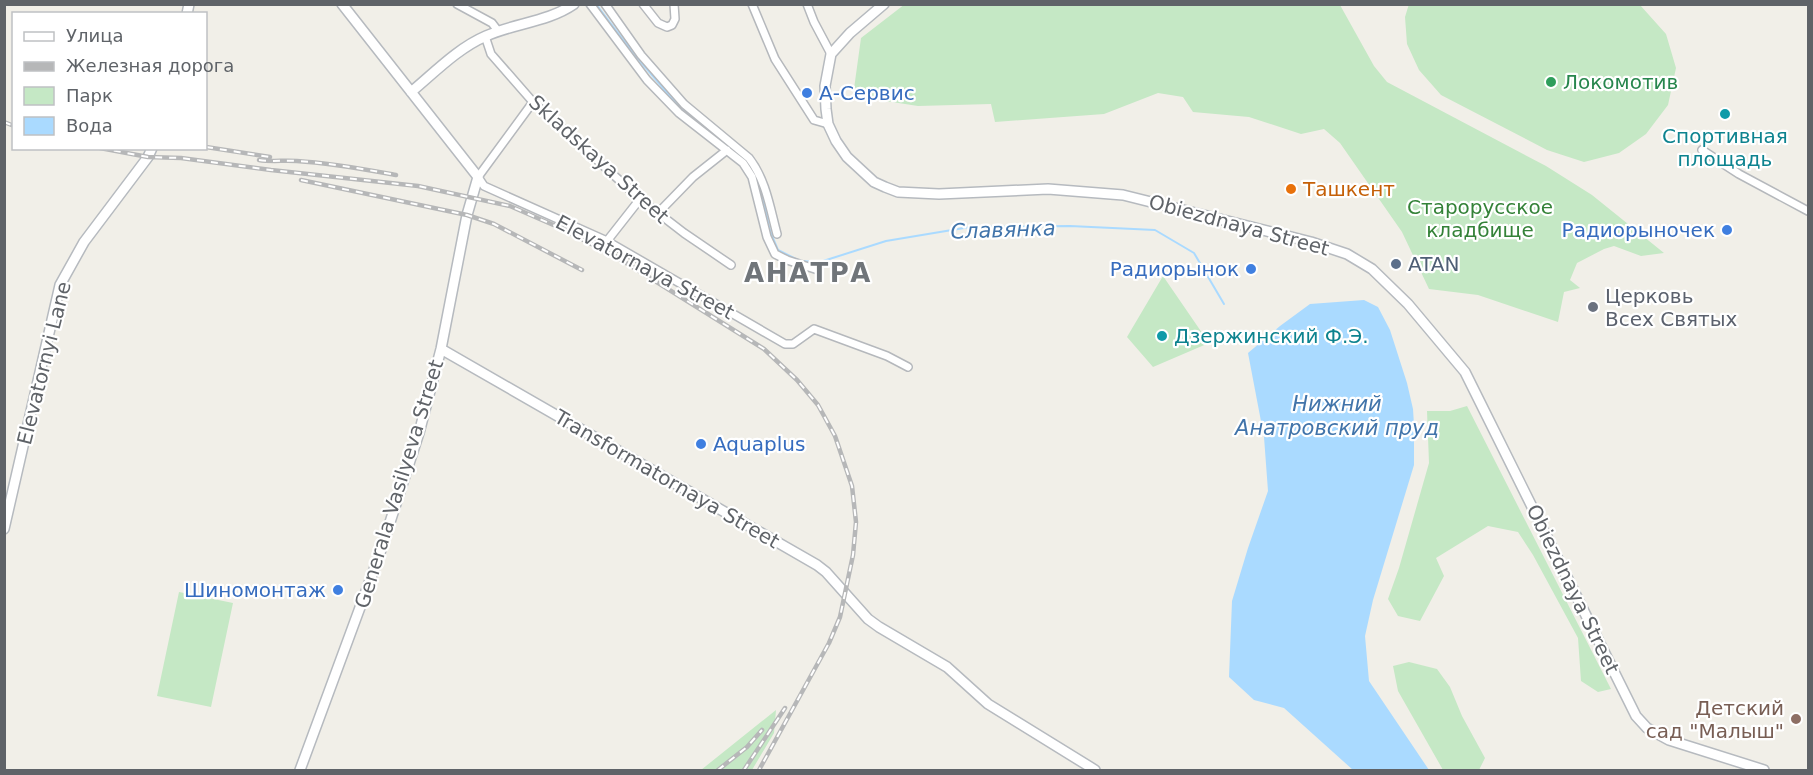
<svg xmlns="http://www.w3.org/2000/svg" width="1813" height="775" viewBox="0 0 1813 775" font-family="'DejaVu Sans',sans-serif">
<rect width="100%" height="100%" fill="#f1efe8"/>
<!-- green -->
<path fill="#c5e8c5" d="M905 4 1340 5 1374 66 1387 82 1546 166 1592 195 1664 253 1641 256 1614 246 1604 249 1577 263 1570 280 1580 288 1564 292 1558 322 1478 295 1429 289 1402 232 1340 143 1324 129 1301 134 1249 117 1193 112 1183 97 1158 93 1104 114 995 122 991 104 918 106 853 96 861 38Z
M1409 4 1640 5 1666 34 1676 68 1668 105 1646 134 1619 153 1584 162 1547 150 1441 95 1419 70 1407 44 1405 17Z
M1163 276 1209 343 1153 367 1127 337Z
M1467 406 1611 689 1598 692 1581 681 1578 638 1533 555 1518 532 1488 526 1436 558 1444 576 1420 621 1398 616 1388 599 1399 568 1429 463 1427 411H1450Z
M179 592 233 603 211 707 157 696Z
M1409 662 1437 669 1450 687 1462 716 1485 758 1479 770H1443L1398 691 1393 666Z
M776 710 774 733 752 770H701Z"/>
<!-- water -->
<path fill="#aadaff" d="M1364 300 1378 307 1390 330 1407 383 1413 409 1414 425V465L1373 600 1365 636 1369 681 1429 770H1353L1284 708 1254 700 1229 677 1232 601 1248 548 1268 491 1264 437 1248 353 1280 326 1310 304Z"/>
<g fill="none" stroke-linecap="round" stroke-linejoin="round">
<!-- stream -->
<path stroke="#aadaff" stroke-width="2" d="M596 4 634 54 681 109 719 137
M730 147 746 161 759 181 770 231 778 250 800 261 820 262 886 241 970 227 1070 226 1155 230 1194 253 1224 304"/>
<!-- street casing -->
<g stroke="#b5b8bc" stroke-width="10">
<path id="street" d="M457 4 492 23 498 31
M590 4 647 80 679 113 743 163 752 177 767 237 775 254 787 260 818 270
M605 4 641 55 684 104 749 158C766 180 770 208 777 234
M643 4 658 23 667 27 672 25 675 19 674 4
M752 4 775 59 814 120 828 124
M807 4 814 22 831 54
M485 36 491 54 533 102 640 199 684 233 731 265
M533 102 478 177 484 186 607 241 785 344H793L814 329 887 356 908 367
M1702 150 1739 174 1808 211
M658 213 693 177 727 150
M607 241 640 199"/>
</g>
<!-- secondary casing -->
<g stroke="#b6babf" stroke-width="12">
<path id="secondary" d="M884 4 850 33 831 54 825 86 826 109 828 124 836 141 847 157 874 182 885 187 898 192 939 194 1048 189 1123 195 1311 242 1347 254 1372 269 1408 304 1465 372 1636 716 1647 728 1669 740 1764 770
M187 14 189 4
M411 92C435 72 458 48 486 36 515 23 548 22 574 4
M441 349 817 565 826 572 868 619 879 627 947 667 988 704 1095 770
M4 529 60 285 84 242 148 157 152 148
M300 770 379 556 419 433 441 349 467 215 478 177 342 4"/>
</g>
<!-- street -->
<use href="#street" stroke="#fff" stroke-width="7"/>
<!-- secondary -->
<use href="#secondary" stroke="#fff" stroke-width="9"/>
<!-- rail casing -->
<g stroke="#b6b7b8" stroke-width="4.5">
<path id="rail" d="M4 122 14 126
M206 147 270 157
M100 148 148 157 181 158 271 170 418 186 510 206 558 227 615 256 764 349 797 380 818 405 835 436 852 486 856 522 853 555 840 617 829 643 759 770
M259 160C272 162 284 160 297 161 331 163 363 169 396 175
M301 180 467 215 494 224 582 270
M718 770 747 747 762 730
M744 770 785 708"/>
</g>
<!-- rail -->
<use href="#rail" stroke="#fff" stroke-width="2" stroke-dasharray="7" stroke-linecap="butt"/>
</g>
<!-- markers -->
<circle fill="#2e9e5b" stroke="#fff" stroke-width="2" cx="1551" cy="82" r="6"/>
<g fill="#3f7fe0" stroke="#fff" stroke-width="2">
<circle cx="807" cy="93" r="6"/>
<circle cx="1727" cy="230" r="6"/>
<circle cx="1251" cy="269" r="6"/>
<circle cx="701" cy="444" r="6"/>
<circle cx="338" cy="590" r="6"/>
</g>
<g fill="#0f9aa8" stroke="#fff" stroke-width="2">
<circle cx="1725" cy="114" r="6"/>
<circle cx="1162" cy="336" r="6"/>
</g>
<circle fill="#e8710a" stroke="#fff" stroke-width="2" cx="1291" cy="189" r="6"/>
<circle fill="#5c6f8a" stroke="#fff" stroke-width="2" cx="1396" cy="264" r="6"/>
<circle fill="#6b7280" stroke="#fff" stroke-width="2" cx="1593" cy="307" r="6"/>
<circle fill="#8d6e63" stroke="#fff" stroke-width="2" cx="1796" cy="719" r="6"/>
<g text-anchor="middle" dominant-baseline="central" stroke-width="4.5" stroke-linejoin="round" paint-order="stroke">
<!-- leisure labels -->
<g font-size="20" fill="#27864d" stroke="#fff" text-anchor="start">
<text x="1563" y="82">Локомотив</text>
</g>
<!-- shop labels -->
<g font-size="20" fill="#366cbe" stroke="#fff" text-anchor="end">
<text x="819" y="93" text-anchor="start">А-Сервис</text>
<text x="1715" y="230">Радиорыночек</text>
<text x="1239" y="269">Радиорынок</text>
<text x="713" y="444" text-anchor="start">Aquaplus</text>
<text x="326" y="590">Шиномонтаж</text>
</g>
<!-- culture labels -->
<g font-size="20" fill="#0d838f" stroke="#fff">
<text x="1725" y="136">Спортивная<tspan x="1725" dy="23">площадь</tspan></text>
<text x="1174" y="336" text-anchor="start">Дзержинский Ф.Э.</text>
</g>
<!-- street labels -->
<g font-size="20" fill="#5f6368" stroke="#fff">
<text transform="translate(599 159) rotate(42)">Skladskaya Street</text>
<text transform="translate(1239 225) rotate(15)">Obiezdnaya Street</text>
<text transform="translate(645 267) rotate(28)">Elevatornaya Street</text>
<text transform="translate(44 363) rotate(-76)">Elevatornyi Lane</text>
<text transform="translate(667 479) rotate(30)">Transformatornaya Street</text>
<text transform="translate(399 484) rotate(-73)">Generala Vasilyeva Street</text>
<text transform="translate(1573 589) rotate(64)">Obiezdnaya Street</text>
</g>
<!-- food labels -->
<g font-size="20" fill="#c56008" stroke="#fff" text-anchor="start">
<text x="1303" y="189">Ташкент</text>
</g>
<!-- park labels -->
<g font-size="20" fill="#348238" stroke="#fff">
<text x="1480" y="207">Старорусское<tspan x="1480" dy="23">кладбище</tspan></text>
</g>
<!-- service labels -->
<g font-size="20" fill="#4e5e75" stroke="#fff" text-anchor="start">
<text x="1408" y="264">ATAN</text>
</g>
<!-- worship labels -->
<g font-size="20" fill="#5b616d" stroke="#fff" text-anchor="start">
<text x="1605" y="296">Церковь<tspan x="1605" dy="23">Всех Святых</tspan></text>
</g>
<!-- education labels -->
<g font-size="20" fill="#785e54" stroke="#fff" text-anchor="end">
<text x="1784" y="708">Детский<tspan x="1784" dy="23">сад "Малыш"</tspan></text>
</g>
<!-- water labels -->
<g font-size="21" font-style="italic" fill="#4174aa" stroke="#fff">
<text transform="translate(1003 230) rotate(-2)">Славянка</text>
<text x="1337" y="404">Нижний<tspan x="1337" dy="24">Анатровский пруд</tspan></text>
</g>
<!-- district labels -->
<g font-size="26" font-weight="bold" letter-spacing="1.5" fill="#70757a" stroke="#fff">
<text x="808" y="273">АНАТРА</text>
</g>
</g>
<!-- border -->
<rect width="1813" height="775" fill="none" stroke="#5f6368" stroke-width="12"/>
<!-- legend -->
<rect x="12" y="12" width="195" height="138" fill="#ffffff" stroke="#bfc1c3" stroke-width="1.5"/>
<rect x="24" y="32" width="30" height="9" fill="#ffffff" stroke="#bfc1c3" stroke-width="1.5"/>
<text x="66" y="42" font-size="18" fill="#5f6368">Улица</text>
<rect x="24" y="62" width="30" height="9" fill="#b6b7b8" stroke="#bfc1c3" stroke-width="1.5"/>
<text x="66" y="72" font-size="18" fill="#5f6368">Железная дорога</text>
<rect x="24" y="87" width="30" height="18" fill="#c5e8c5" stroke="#bfc1c3" stroke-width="1.5"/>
<text x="66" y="102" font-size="18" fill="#5f6368">Парк</text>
<rect x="24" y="117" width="30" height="18" fill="#aadaff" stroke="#bfc1c3" stroke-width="1.5"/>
<text x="66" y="132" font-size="18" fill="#5f6368">Вода</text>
</svg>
